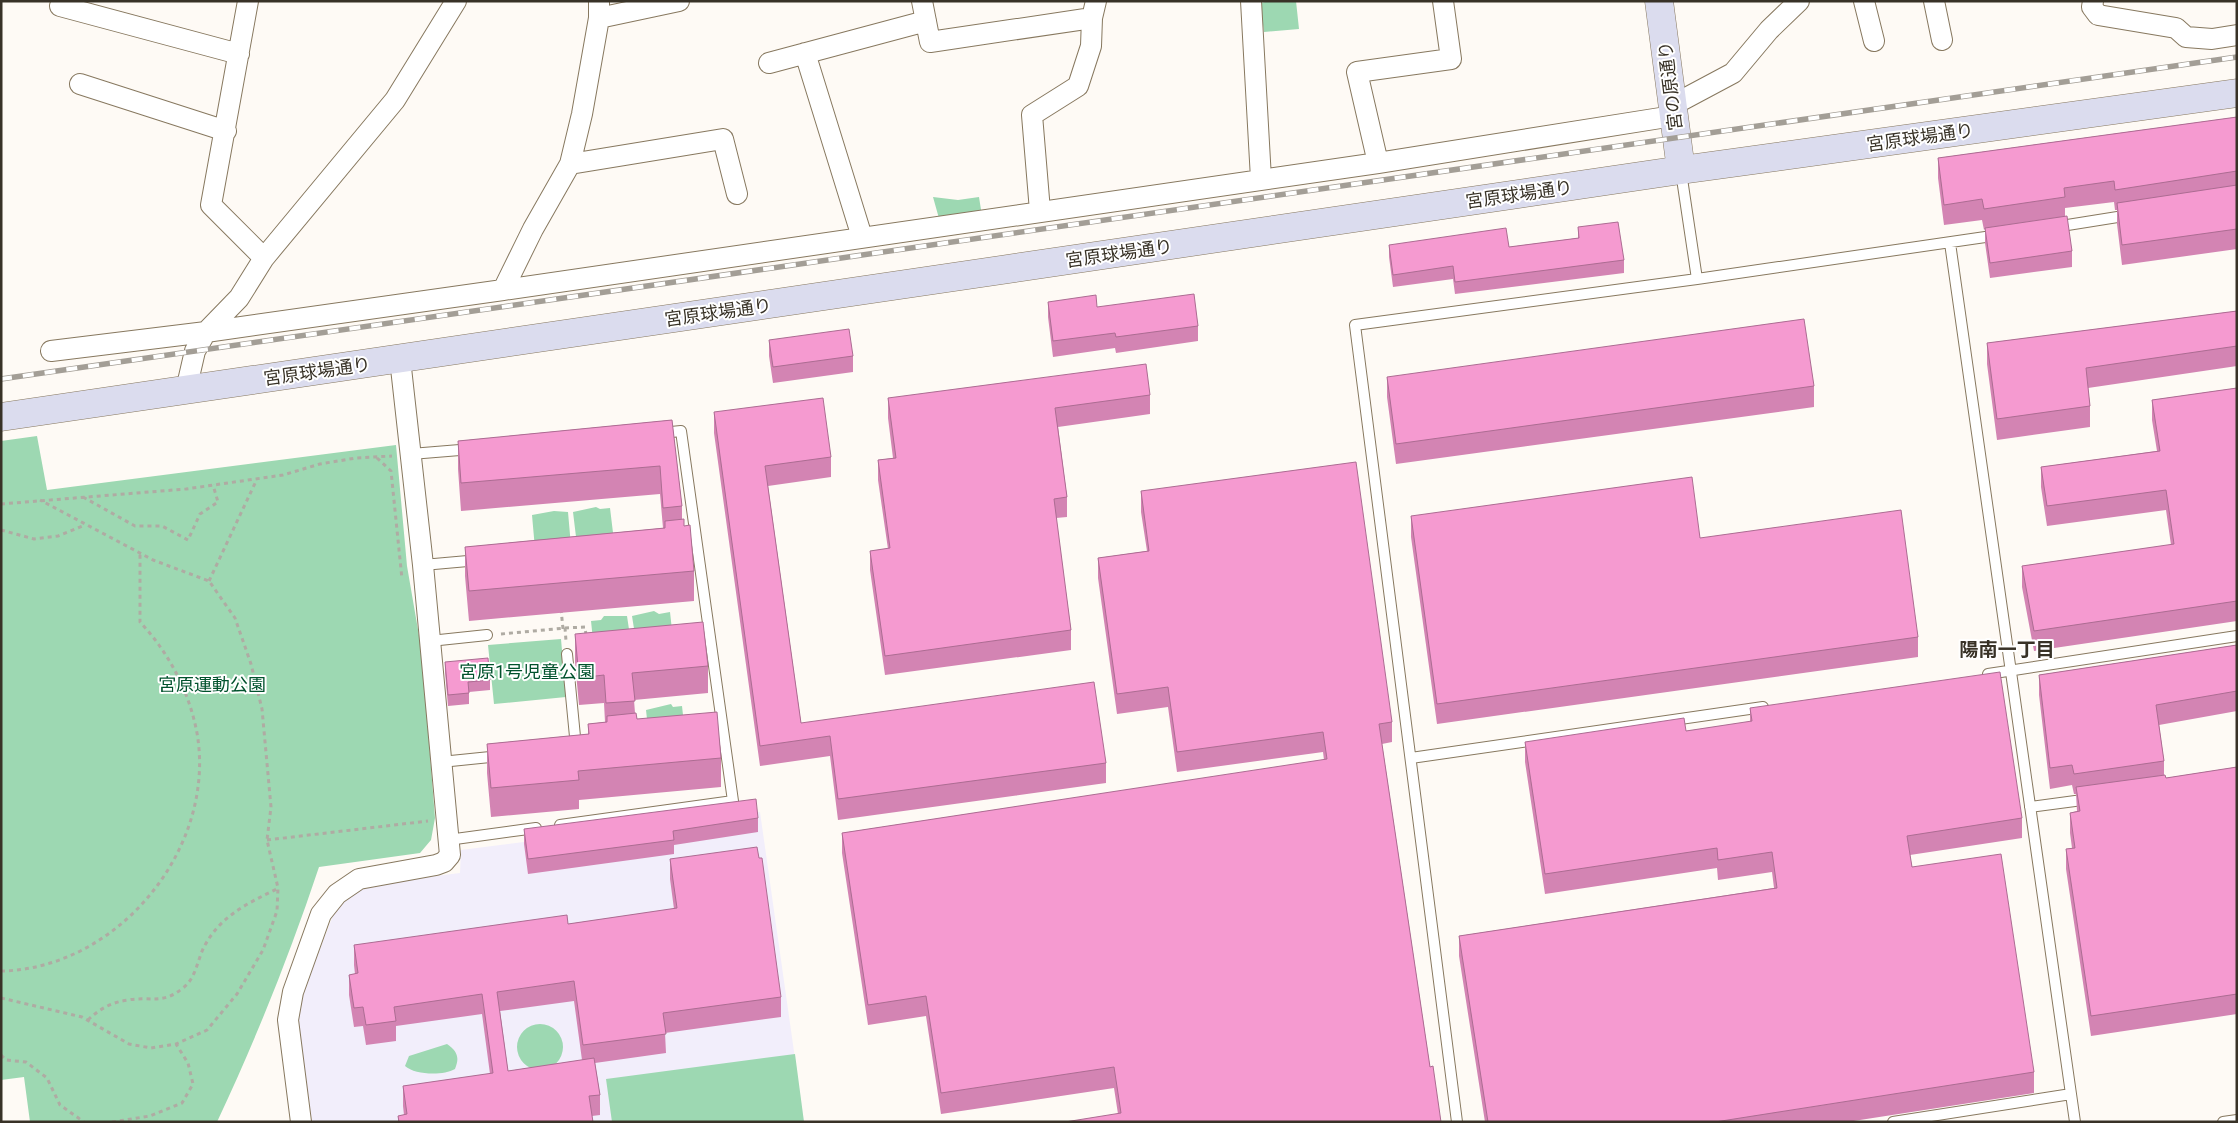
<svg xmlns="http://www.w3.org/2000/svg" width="2238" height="1123" viewBox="0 0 2238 1123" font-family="Roboto,'Noto Sans JP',sans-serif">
<rect width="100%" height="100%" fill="#fefaf5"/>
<!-- education -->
<path fill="#f2eefb" d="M760 812 804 1122H312L298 1021 301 998 334 913 346 897 371 884 460 873 461 850Z"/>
<!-- green -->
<path fill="#9dd8b2" d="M1270 1H1296L1299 29 1264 32 1260 3Z
M933 197 958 200 979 197 982 216 940 222Z
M37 436 47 490 396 445 407 566 422 653 435 818 431 840 420 853 319 867C290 954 256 1039 217 1122H30L24 1077 1 1080V441Z
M596 507 600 509 610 508 614 541 577 545 573 512Z
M554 511 568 512 571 546 535 549 532 515Z
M654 611 659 614 670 612 672 630 635 635 632 616Z
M604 616H627L630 636 593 640 591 621 601 620Z
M561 639 566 697 494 704 488 645Z
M671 704 673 707 682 706 684 724 648 728 646 710Z
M517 1047a23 23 0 1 1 46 0a23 23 0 1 1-46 0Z
M447 1044C457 1051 460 1057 455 1069 443 1076 415 1075 405 1066L409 1056Z
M795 1054 804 1122H612L606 1079Z"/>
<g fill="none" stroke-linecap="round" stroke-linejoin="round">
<!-- lane casing -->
<g stroke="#87785f" stroke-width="12">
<path id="lane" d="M1681 172 1697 279
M2055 227 2130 215
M1950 243 2071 1094
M411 454 472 449
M423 565 479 560
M430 641 487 635
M567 654 576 747
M1988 674 2237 636
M1411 758 1763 707
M441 762 500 756
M2030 807 2090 799
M560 825 733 801 681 431 661 433
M448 840 536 828
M1457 1122 1355 325 1697 279 1999 235
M1893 1122 2071 1094 2075 1122
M2223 1122 2237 1120"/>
</g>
<!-- street casing -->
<g stroke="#87785f" stroke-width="22">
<path id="street" d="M248 1 211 205 264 258
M922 1 930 42 1092 18
M1251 1 1261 179
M1864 1 1874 41
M1934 1 1942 40
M2093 1 2092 7 2098 15 2176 28 2186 37 2212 39 2237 35
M60 6 239 54
M599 18 679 1
M805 53 862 237
M769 63 926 21
M80 84 226 131
M1673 105 1733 73 1769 30 1799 1
M1378 163 1357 72 1451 59 1443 1
M570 164 723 139 737 194
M1040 211 1032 115 1078 86 1091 46 1092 18 1096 1
M503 290 533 229 570 164 582 114 599 18V1
M51 351 206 332 503 290 1378 163 1673 116
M186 390 195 351 206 332 239 298 264 258 395 100 456 1
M301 1122 288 1020 293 992 321 914 337 894 359 879 436 865 444 862 450 855 423 565 400 359"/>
</g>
<!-- secondary casing -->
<g stroke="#87785f" stroke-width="29">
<path id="secondary" d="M1659 1 1681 170
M1 417 1681 170 2237 93"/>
</g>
<!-- path -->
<path stroke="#afaba3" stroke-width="3" stroke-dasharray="4 4" stroke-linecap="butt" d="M377 458 391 471 402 579
M83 497 135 526H162L188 540 200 514 218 502 213 485
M1 504 186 489 283 475 320 464 356 458 392 456
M1 530 34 539 58 536 85 525
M209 581 257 479
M561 609 563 629
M565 628 585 627 586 635
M501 634 565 628 566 641
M267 840 428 821
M1 971C118 969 217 848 197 733 189 691 169 653 140 622V553
M1 998 82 1017 129 1044 151 1048 176 1044 207 1030 237 994 263 950 277 911 278 888 267 840 271 807 262 709 251 664 235 618 209 581 153 560 40 500
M88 1020C99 1009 112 1002 128 1000 151 996 162 1005 183 988 196 978 197 961 204 947 220 916 248 903 277 889
M1 1055 6 1060 26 1062 47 1078 60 1105 84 1122
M112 1122 150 1116 182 1103 193 1084 188 1063 176 1044"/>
<!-- lane -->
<use href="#lane" stroke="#fff" stroke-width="10"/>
<!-- street -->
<use href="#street" stroke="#fff" stroke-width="20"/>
<!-- secondary -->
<use href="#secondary" stroke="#dbdcee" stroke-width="28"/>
<!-- rail casing -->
<g stroke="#a39e96" stroke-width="5.5">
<path id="rail" d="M1 379 2237 57"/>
</g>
<!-- rail -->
<use href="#rail" stroke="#fff" stroke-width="4" stroke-dasharray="11" stroke-linecap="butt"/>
</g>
<!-- wall -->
<path fill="#d384b3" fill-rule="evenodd" d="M2237 117V249L2122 265 2117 224V210H2115L2114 202 2065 208V216L2072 251V267L1990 278 1985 243V229L1984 230 1982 220 1944 225 1938 178V158Z
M1578 227 1624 260V273L1455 294 1453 279 1393 287 1389 257V245L1509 247 1578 238Z
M1048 302 1097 307 1198 326V341L1116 353 1115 348 1053 357 1048 317Z
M2237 311V366L2088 388 2090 406V427L1997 440 1987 364V343Z
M769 340 853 356V372L773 383 769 356Z
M1387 377 1814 386V407L1396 464 1387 397Z
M2237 388V621L2034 651 2022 587V566L2171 545 2166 510 2047 526 2041 487V467L2157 451 2152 420V400Z
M1150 395V414L1058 427 1067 497V517L1056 518 1071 630V650L885 675 870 570V551L888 549 878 480V460L893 458 888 418V398Z
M714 412 831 457V477L768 486 801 723 1106 763V783L838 820 830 756 760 766 714 433Z
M672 420 682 506V519L694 571V601L469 621 465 576V547L663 528 660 494 461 511 458 469V441Z
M1141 491 1392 722V742L1382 744 1430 1067 1118 1114 1114 1088 941 1114 926 1016 868 1025 842 853V833L1324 760 1323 752 1177 772 1168 707 1117 714 1098 578V558L1147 551 1141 512Z
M1411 516 1700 538 1918 637V657L1437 724 1411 537Z
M575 634 708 666V693L634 700 635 713 637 719 721 758V787L579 800V809L491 817 487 773V744L588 734V724L605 722 604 703 579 705 575 662Z
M2237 645V711L2159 725 2164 761V775L2166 778 2237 767V1014L2091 1036 2066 869V849L2072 848 2070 833V813L2077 811 2076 794H2074L2072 785 2050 789 2039 695V675Z
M445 662 490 680V690L469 692V704L448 706 445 672Z
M1750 708 2022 818V838L1910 855 1912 867 2034 1072V1093L1847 1122H1485L1459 956V936L1774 888 1772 872 1718 880 1717 868 1545 894 1525 762V742L1686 731 1750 722Z
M758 818V832L674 845V854L528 874 524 844V829Z
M670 859 781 997V1017L665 1033 666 1053 595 1063 600 1095V1115L592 1116 593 1122H398V1116L404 1115 403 1106V1086L490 1074 482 1014 396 1026V1041L366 1045 363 1026 354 1027 349 995V975L355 974 354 965V945L568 924 674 909 670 879ZM574 1001 582 1060 508 1071 500 1011Z"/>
<!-- building -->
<path fill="#f59ad0" stroke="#ac6c92" d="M2237 117V171L2115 190 2114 181 2064 188 2065 197 1984 209 1982 199 1944 205 1938 158Z
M2237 185V229L2122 245 2117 203Z
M2067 216 2072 251 1990 263 1985 228Z
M1618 222 1624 260 1455 282 1453 266 1393 275 1389 245 1506 228 1509 247 1579 238 1578 227Z
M1194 294 1198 326 1116 337 1115 333 1053 341 1048 302 1096 295 1097 307Z
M2237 311V346L2086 368 2090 406 1997 419 1987 343Z
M1804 319 1814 386 1396 444 1387 377Z
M849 329 853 356 773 367 769 340Z
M1146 364 1150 395 1055 408 1067 497 1054 499 1071 630 885 656 870 551 890 548 878 460 896 458 888 398Z
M2237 388V601L2034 631 2022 566 2174 544 2166 490 2047 506 2041 467 2160 451 2152 400Z
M823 398 831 457 765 466 801 723 1094 682 1106 763 838 799 830 736 760 746 714 412Z
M672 420 682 506 663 508 660 466 461 483 458 441Z
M1356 462 1392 722 1379 724 1430 1067 1433 1066 1441 1122H1065L1121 1113 1114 1067 941 1093 926 996 868 1005 842 833 1327 759 1323 732 1177 752 1168 687 1117 694 1098 558 1149 551 1141 491Z
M1692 477 1700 538 1901 510 1918 637 1437 704 1411 516Z
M684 519V526L690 525 694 571 469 591 465 547 665 528V521Z
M703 622 708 666 632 673 635 701 606 703 604 675 579 678 575 634Z
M2237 645V691L2156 705 2164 761 2074 774 2072 765 2050 768 2039 675Z
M488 658 490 680 468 682 469 693 448 695 445 662Z
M2000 672 2022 818 1907 836 1912 867 2001 854 2034 1072 1715 1122H1488L1459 936 1777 888 1772 852 1718 860 1717 848 1545 874 1525 742 1684 718 1686 731 1752 721 1750 708Z
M717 712 721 758 578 771 579 780 491 788 487 744 589 734 588 724 607 722V716L636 713 637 719Z
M2237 767V994L2091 1016 2066 849 2075 848 2070 813 2080 811 2076 787 2165 775 2166 778Z
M756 799 758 818 673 831 674 840 528 859 524 829Z
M757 847 759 858H762L781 997 663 1013 666 1034 583 1045 574 981 497 992 508 1071 594 1058 600 1095 589 1096 593 1122H399L398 1116 407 1114 403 1086 493 1073 482 994 394 1007 396 1021 366 1025 363 1007 354 1008 349 975 358 973 354 945 567 915 568 924 677 908 670 859Z"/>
<g text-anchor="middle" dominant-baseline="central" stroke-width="4" stroke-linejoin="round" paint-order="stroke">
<!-- street labels -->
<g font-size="18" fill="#383227" stroke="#fff">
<text transform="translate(1670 86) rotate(-97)">宮の原通り</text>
<text transform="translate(1920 137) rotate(-8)">宮原球場通り</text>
<text transform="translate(1519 194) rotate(-8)">宮原球場通り</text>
<text transform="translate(1119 253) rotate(-8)">宮原球場通り</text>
<text transform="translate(718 312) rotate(-8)">宮原球場通り</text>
<text transform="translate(317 371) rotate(-8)">宮原球場通り</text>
</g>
<!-- park labels -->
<g font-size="18" fill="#01522d" stroke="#fff">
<text x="527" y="671">宮原1号児童公園</text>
<text x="212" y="684">宮原運動公園</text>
</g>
<!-- neighbourhood labels -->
<g font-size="19" font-weight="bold" fill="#383227" stroke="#fff">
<text x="2007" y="649">陽南一丁目</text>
</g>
</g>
<!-- border -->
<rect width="2238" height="1123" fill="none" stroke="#383227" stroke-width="5"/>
</svg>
